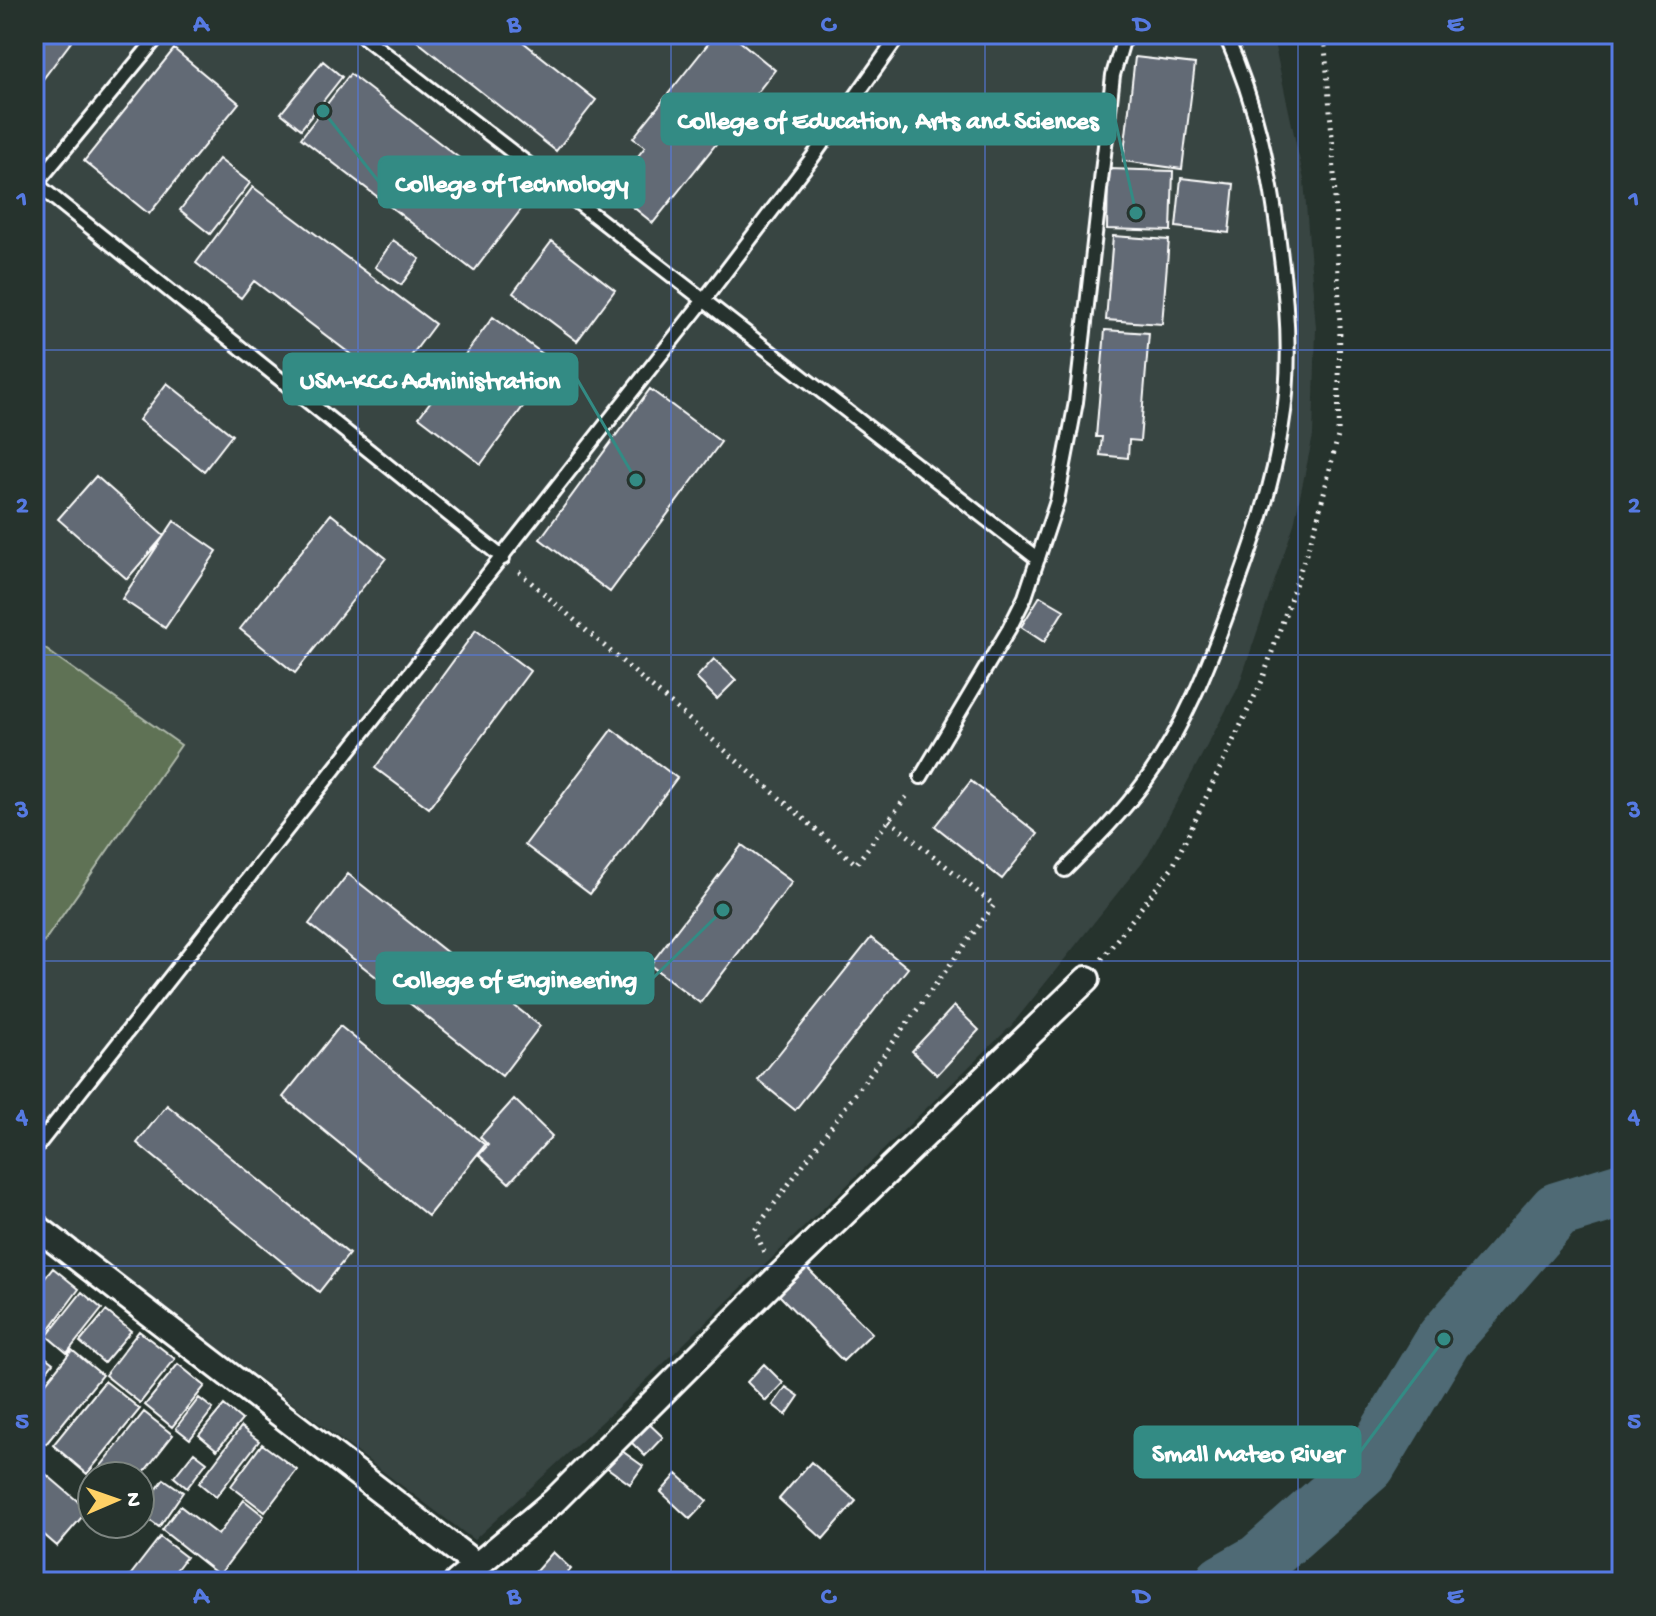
<svg xmlns="http://www.w3.org/2000/svg" width="1656" height="1616" viewBox="0 0 1656 1616" font-family="'Gochi Hand',sans-serif">
<rect width="100%" height="100%" fill="#26332d"/>
<filter id="ink" filterUnits="userSpaceOnUse"><feTurbulence type="fractalNoise" baseFrequency=".0125" numOctaves="2"/><feDisplacementMap in="SourceGraphic" scale="16" xChannelSelector="R" yChannelSelector="G"/><feConvolveMatrix kernelMatrix="1 2 1 2 8 2 1 2 1" color-interpolation-filters="sRGB"/></filter>
<g filter="url(#ink)">
<!-- built -->
<path fill="#384442" d="M34 34H1269L1275 47 1304 180 1316 328 1313 436 1294 524 1238 688 1148 855 1011 1026 629 1397 474 1540 34 1209Z"/>
<!-- green -->
<path fill="#5e7255" stroke="#aeb8aa" stroke-width="2" d="M34 641 181 745 34 956Z"/>
<g fill="none" stroke-linecap="round" stroke-linejoin="round">
<!-- river -->
<path stroke="#4f6b75" stroke-width="56" d="M1223 1582 1260 1561 1368 1465 1444 1339 1557 1210 1622 1190"/>
</g>
<!-- building -->
<path fill="#626a74" stroke="#fff" stroke-width="2" d="M34 34H77L34 91Z
M408 34H513L596 100 556 151Z
M716 34H731L775 70 653 223 612 190 645 147 633 138Z
M174 49 239 103 149 214 84 161Z
M1135 57 1195 64 1182 169 1123 161Z
M323 61 342 77 301 129 281 113Z
M350 74 523 207 474 271 301 138Z
M219 159 250 183 210 234 180 210Z
M1108 169 1173 171 1171 231 1107 229Z
M1181 178 1234 184 1229 233 1176 227Z
M253 187 435 324 390 384 254 281 241 298 196 263Z
M1113 236 1169 240 1162 324 1106 320Z
M393 240 420 259 401 285 375 267Z
M552 241 615 290 577 341 513 293Z
M493 317 555 363 481 464 419 417Z
M1105 330 1149 333 1140 441 1129 440 1128 458 1100 455 1102 437H1096Z
M167 383 232 435 204 471 139 420Z
M650 389 721 442 610 592 540 539Z
M96 476 164 536 127 579 58 519Z
M331 514 386 558 295 673 240 629Z
M174 521 217 551 165 628 122 599Z
M1040 596 1064 610 1044 642 1021 627Z
M476 630 530 671 429 808 375 768Z
M714 659 736 680 717 699 696 678Z
M612 729 677 778 590 894 525 845Z
M971 781 1038 834 1002 879 935 826Z
M742 845 792 882 700 1003 650 965Z
M348 874 540 1026 502 1076 309 924Z
M871 938 908 968 795 1110 758 1080Z
M954 1006 979 1030 937 1075 912 1051Z
M340 1026 485 1145 428 1216 283 1097Z
M514 1099 552 1136 509 1183 479 1155 488 1145 480 1137Z
M167 1105 349 1254 319 1292 137 1143Z
M805 1266 872 1333 843 1361 778 1294Z
M53 1268 79 1289 34 1350V1292Z
M82 1292 102 1309 67 1353 47 1336Z
M106 1311 131 1331 104 1363 80 1342Z
M139 1331 175 1359 140 1403 105 1375Z
M36 1350 53 1363 34 1388V1352Z
M72 1350 102 1375 46 1444 34 1434V1397Z
M178 1364 205 1386 172 1427 145 1405Z
M764 1364 783 1383 766 1401 747 1382Z
M105 1381 140 1409 87 1474 53 1445Z
M786 1387 799 1396 786 1415 773 1405Z
M199 1398 213 1409 190 1439 176 1428Z
M224 1405 242 1420 217 1450 199 1435Z
M144 1412 173 1435 140 1477 93 1476Z
M643 1418 663 1437 645 1456 625 1436Z
M241 1427 259 1441 216 1497 199 1483Z
M262 1444 297 1470 265 1512 231 1486Z
M615 1446 643 1466 630 1484 602 1464Z
M194 1452 207 1462 187 1488 174 1477Z
M811 1462 856 1501 823 1539 779 1499Z
M40 1469 88 1510 57 1546 34 1526V1499L37 1495 34 1492V1477Z
M677 1474 707 1501 690 1519 661 1492Z
M164 1479 183 1492 159 1527 140 1513Z
M244 1500 264 1516 219 1575 162 1530 180 1506 218 1535Z
M160 1537 186 1557 167 1582H125Z
M553 1552 571 1569 560 1582H530L528 1580Z"/>
<g fill="none" stroke-linecap="round" stroke-linejoin="round">
<!-- lane casing -->
<g stroke="#fff" stroke-width="18">
<path id="lane" d="M360 34 1038 559
M34 182 503 558
M36 184 160 34
M921 777 1009 629 1025 597 1057 501 1076 402 1113 75 1125 34
M1065 870C1094 841 1122 813 1146 780 1184 727 1208 667 1230 606 1252 547 1273 487 1282 425 1292 368 1288 308 1280 250 1271 173 1257 105 1225 34
M34 1150 704 300 812 158 900 34"/>
</g>
<!-- street casing -->
<g stroke="#fff" stroke-width="30">
<path id="street" d="M34 1225 475 1564
M457 1582 554 1501 776 1279 1087 979"/>
</g>
<!-- path -->
<path stroke="#fff" stroke-width="5" stroke-dasharray="2 6" stroke-linecap="butt" d="M519 572 856 864 909 793
M1102 959 1173 866 1262 681 1316 525 1338 436 1340 326 1333 149 1324 34
M764 1252 755 1230 994 905 889 820"/>
<!-- lane -->
<use href="#lane" stroke="#26332d" stroke-width="12"/>
<!-- street -->
<use href="#street" stroke="#26332d" stroke-width="24"/>
</g>
</g>
<!-- grid -->
<path fill="none" stroke="#567ae2" stroke-width="2" stroke-opacity="0.55" d="M358 34V1582M671 34V1582M985 34V1582M1298 34V1582M34 350H1622M34 655H1622M34 961H1622M34 1266H1622"/>
<!-- callouts -->
<path fill="none" stroke="#338b84" stroke-width="3" d="M1136 213L1115 119M323 111L379 182M636 480L577 379M723 910L653 978M1444 1339L1360 1452"/>
<g fill="#338b84" stroke="#26332d" stroke-width="3">
<circle cx="1136" cy="213" r="8"/>
<circle cx="323" cy="111" r="8"/>
<circle cx="636" cy="480" r="8"/>
<circle cx="723" cy="910" r="8"/>
<circle cx="1444" cy="1339" r="8"/>
</g>
<g fill="#338b84" stroke="#338b84" stroke-width="3">
<rect x="662" y="94" width="453" height="50" rx="8"/>
<rect x="379" y="157" width="265" height="50" rx="8"/>
<rect x="284" y="354" width="293" height="50" rx="8"/>
<rect x="377" y="953" width="276" height="50" rx="8"/>
<rect x="1135" y="1427" width="225" height="50" rx="8"/>
</g>
<g font-size="26" text-anchor="middle" font-weight="bold" fill="#fff">
<text x="888" y="128">College of Education, Arts and Sciences</text>
<text x="512" y="191">College of Technology</text>
<text x="430" y="388">USM-KCC Administration</text>
<text x="515" y="987">College of Engineering</text>
<text x="1248" y="1461">Small Mateo River</text>
</g>
<!-- margin -->
<rect width="1656" height="1616" fill="none" stroke="#26332d" stroke-width="88"/>
<!-- north arrow -->
<g transform="translate(116 1500) rotate(88)"><circle r="38" fill="#26332d" stroke="#7d8581" stroke-width="2"/>
<path d="M0-6L14 30L0 20L-14 30Z" fill="#ffd166"/>
<text y="-12" font-size="22" font-weight="bold" text-anchor="middle" fill="#ffffff">N</text>
</g>
<rect x="44" y="44" width="1568" height="1528" fill="none" stroke="#567ae2" stroke-width="3"/>
<g font-size="26" text-anchor="middle" font-weight="bold" fill="#567ae2">
<text x="201" y="31">A</text>
<text x="514" y="31">B</text>
<text x="828" y="31">C</text>
<text x="1142" y="31">D</text>
<text x="1455" y="31">E</text>
<text x="22" y="206">1</text>
<text x="1634" y="206">1</text>
<text x="22" y="512">2</text>
<text x="1634" y="512">2</text>
<text x="22" y="817">3</text>
<text x="1634" y="817">3</text>
<text x="22" y="1123">4</text>
<text x="1634" y="1123">4</text>
<text x="22" y="1428">5</text>
<text x="1634" y="1428">5</text>
<text x="201" y="1603">A</text>
<text x="514" y="1603">B</text>
<text x="828" y="1603">C</text>
<text x="1142" y="1603">D</text>
<text x="1455" y="1603">E</text>
</g>
</svg>
